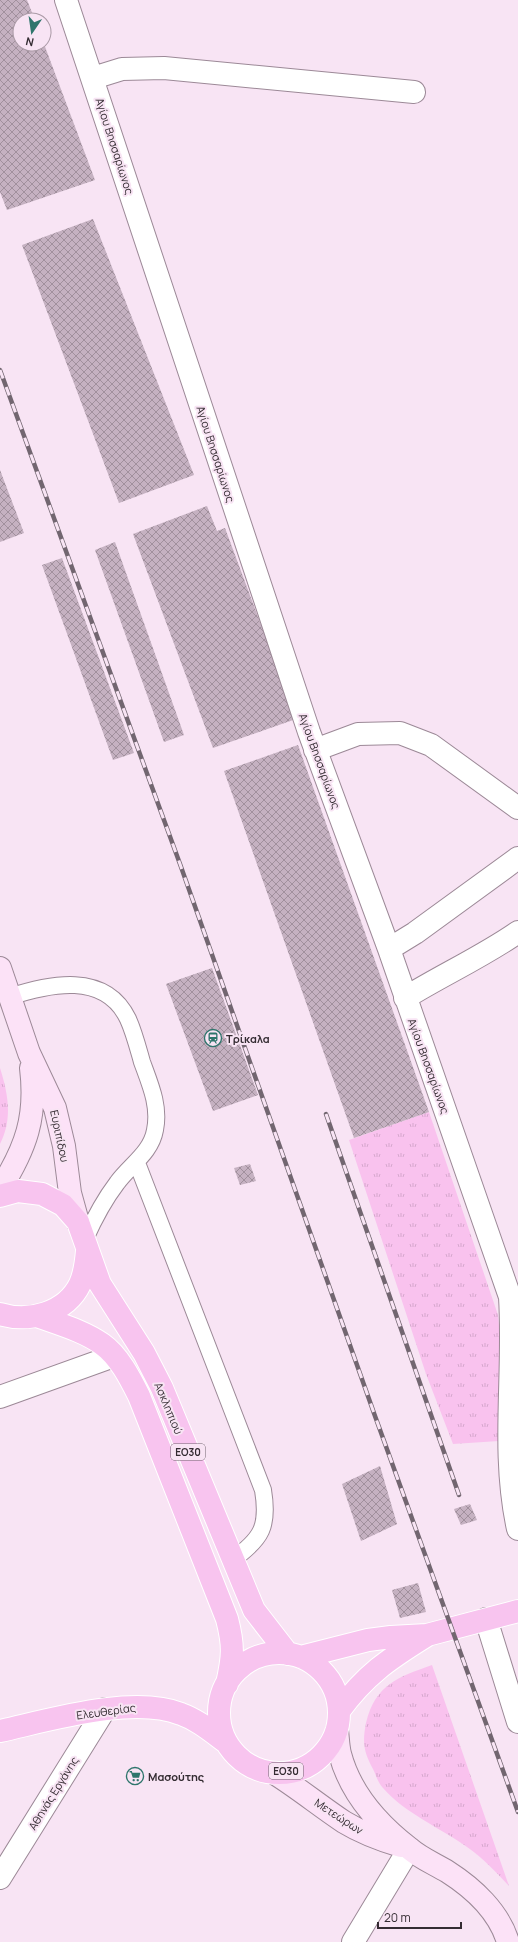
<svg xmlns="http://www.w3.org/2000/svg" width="518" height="1942" viewBox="0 0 518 1942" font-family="Manrope,sans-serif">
<defs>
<pattern id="grass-tufts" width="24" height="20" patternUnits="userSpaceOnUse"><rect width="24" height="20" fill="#f9c2ee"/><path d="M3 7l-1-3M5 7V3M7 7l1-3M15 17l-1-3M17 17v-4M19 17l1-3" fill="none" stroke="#d6a7cd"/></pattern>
<pattern id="building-cross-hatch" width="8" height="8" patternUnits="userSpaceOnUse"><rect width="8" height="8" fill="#c5b1c1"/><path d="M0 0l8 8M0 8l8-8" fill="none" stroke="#a1909d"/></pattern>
</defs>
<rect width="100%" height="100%" fill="#f8e4f4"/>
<!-- grass -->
<path fill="url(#grass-tufts)" d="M0 1068C8 1093 13 1119 0 1144Z
M429 1112 498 1315 503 1369 499 1441 453 1444 426 1374 349 1140Z
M432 1665 509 1886C496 1872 483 1858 467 1847 439 1827 406 1814 383 1788 378 1783 376 1775 373 1769 364 1752 362 1743 366 1723 375 1685 398 1677 432 1665Z"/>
<!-- building -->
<path fill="url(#building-cross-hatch)" d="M0 0H27L35 20H20V44H44L95 180 7 210 0 192Z
M93 219 194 475 119 503 22 245Z
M0 470 24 533 0 542Z
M207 506 217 531 225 528 296 719 213 748 133 534Z
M115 542 184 735 164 742 95 550Z
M62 558 134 753 113 760 42 565Z
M298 745 429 1112 354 1138 224 771Z
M212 968 258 1095 213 1111 166 984Z
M250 1164 256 1181 240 1185 234 1168Z
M380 1466 397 1524 361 1541 342 1484Z
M470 1504 477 1520 461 1525 454 1509Z
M418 1583 426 1612 400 1618 392 1590Z"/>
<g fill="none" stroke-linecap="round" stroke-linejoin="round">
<!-- lane casing -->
<g stroke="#9c8997" stroke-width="18">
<path id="lane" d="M9 997C49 984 105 971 128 1019 134 1032 138 1048 142 1062 150 1084 160 1106 155 1130 151 1153 130 1165 117 1183 104 1200 94 1219 85 1239
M137 1163 263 1490C269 1526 262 1539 232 1560"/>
</g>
<!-- street casing -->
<g stroke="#9c8997" stroke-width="24">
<path id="street" d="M66 0 309 732 389 949 510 1297C515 1374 501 1452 518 1529
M93 78 122 69 164 68 414 92
M315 750 358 734 400 733 431 745 518 808
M389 949 415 933 518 858
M405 998C442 975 482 957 518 932
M0 1397 114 1356
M486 1619 518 1722
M0 1878 105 1709
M353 1942 409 1849"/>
</g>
<!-- secondary casing -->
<g stroke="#9c8997" stroke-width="24">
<path id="secondary" d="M0 968 29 1053 55 1108 64 1146 70 1193 78 1222
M0 1189C26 1148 37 1117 31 1068
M337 1730C338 1738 338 1746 340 1754 350 1792 378 1824 409 1848 420 1858 435 1864 448 1872 473 1888 499 1912 508 1942
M274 1773C298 1788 320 1806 344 1822 362 1833 381 1840 401 1846"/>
</g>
<!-- primary casing -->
<g stroke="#fff" stroke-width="24">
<path id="primary" d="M0 1196 18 1191 42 1194 63 1205 78 1222 100 1284 144 1353 162 1388 254 1610 288 1654
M0 1314C29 1323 66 1313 80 1284 85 1273 86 1263 87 1251
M37 1316C59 1324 84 1331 102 1344 119 1356 130 1378 139 1396L227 1619C234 1646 233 1657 227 1684
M219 1713a60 60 0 1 1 120 0a60 60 0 1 1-120 0Z
M301 1657 368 1640 391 1637 427 1635 518 1611
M339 1711C365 1675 389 1659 426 1636
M0 1731C50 1720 133 1695 181 1714 198 1720 212 1732 227 1743"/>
</g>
<!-- lane -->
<use href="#lane" stroke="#fff" stroke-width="16"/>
<!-- street -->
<use href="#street" stroke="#fff" stroke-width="22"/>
<!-- secondary -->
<use href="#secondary" stroke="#fce2f7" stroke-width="22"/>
<!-- primary -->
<use href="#primary" stroke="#f8c4ef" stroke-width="22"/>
<!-- rail casing -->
<g stroke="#726670" stroke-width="4.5">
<path id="rail" d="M0 370 180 864 375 1416 518 1812
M326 1114 459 1495"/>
</g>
<!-- rail -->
<use href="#rail" stroke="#f8e4f4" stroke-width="3" stroke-dasharray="9" stroke-linecap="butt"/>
</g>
<!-- icons -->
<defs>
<g id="station-ring" transform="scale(0.9)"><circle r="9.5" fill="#f8e4f4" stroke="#2f756c" stroke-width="1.5"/><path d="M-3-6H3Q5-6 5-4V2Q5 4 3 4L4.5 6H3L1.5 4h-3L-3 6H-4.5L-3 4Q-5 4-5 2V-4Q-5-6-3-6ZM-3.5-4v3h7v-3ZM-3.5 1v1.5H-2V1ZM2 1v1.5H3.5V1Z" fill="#2f756c"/></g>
<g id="supermarket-ring" transform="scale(0.9)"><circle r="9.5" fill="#f8e4f4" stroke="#2f756c" stroke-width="1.5"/><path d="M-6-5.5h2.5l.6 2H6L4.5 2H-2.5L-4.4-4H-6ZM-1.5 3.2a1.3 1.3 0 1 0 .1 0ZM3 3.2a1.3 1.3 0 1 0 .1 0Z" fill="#2f756c"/></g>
</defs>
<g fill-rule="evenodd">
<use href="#station-ring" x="213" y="1038"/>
<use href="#supermarket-ring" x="135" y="1776"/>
</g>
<g text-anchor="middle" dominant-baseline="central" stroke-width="4" stroke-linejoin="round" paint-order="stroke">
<!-- shield labels -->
<g fill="#f8e4f4" stroke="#6f636c" stroke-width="1">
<rect x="171" y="1444" width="34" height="16" rx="3"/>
<rect x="269" y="1763" width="34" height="16" rx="3"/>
</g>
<g font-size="10" font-weight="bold" fill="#342c32">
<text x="188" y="1452">ΕΟ30</text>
<text x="286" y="1771">ΕΟ30</text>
</g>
<!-- street labels -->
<g font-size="11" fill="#342c32" stroke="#f8e4f4">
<text transform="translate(115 146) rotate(72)">Αγίου Βησσαρίωνος</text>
<text transform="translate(216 454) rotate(72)">Αγίου Βησσαρίωνος</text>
<text transform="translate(320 761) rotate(70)">Αγίου Βησσαρίωνος</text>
<text transform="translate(429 1066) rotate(70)">Αγίου Βησσαρίωνος</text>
<text transform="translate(60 1136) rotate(78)">Ευριπίδου</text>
<text transform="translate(169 1408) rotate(67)">Ασκληπιού</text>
<text transform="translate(106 1711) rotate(-8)">Ελευθερίας</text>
<text transform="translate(53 1793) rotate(-58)">Αθηνάς Εργάνης</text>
<text transform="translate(339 1816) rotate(33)">Μετεώρων</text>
</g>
<!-- poi labels -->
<g font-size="11" font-weight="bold" fill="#342c32" stroke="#f8e4f4" text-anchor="start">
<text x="226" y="1038">Τρίκαλα</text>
<text x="148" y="1776">Μασούτης</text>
</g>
</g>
<!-- north arrow -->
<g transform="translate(32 32) rotate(193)"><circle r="19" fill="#f8e4f4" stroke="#aa9aa6"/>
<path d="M0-3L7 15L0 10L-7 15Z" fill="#2f756c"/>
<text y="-6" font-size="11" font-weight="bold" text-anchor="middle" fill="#342c32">N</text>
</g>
<!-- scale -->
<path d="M378 1922v6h83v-6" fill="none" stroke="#342c32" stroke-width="2"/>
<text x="384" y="1922" font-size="12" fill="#342c32" stroke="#f8e4f4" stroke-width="3" paint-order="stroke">20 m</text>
</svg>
